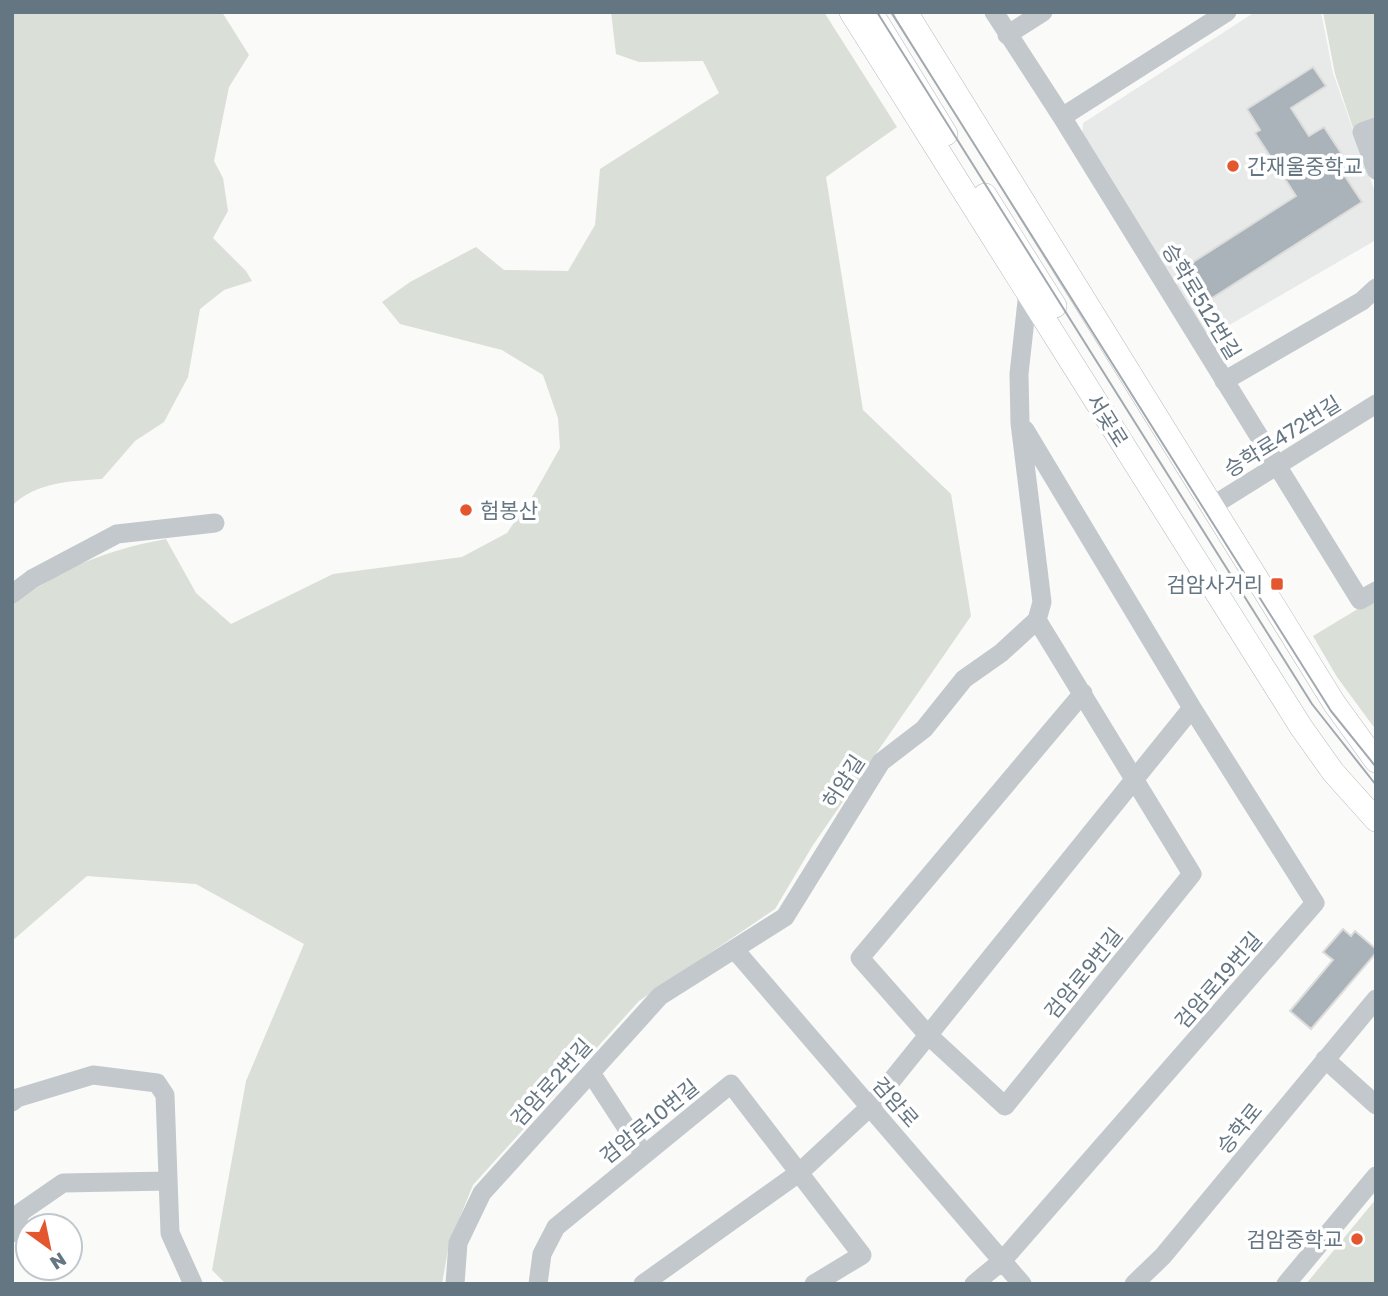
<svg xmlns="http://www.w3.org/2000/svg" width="1388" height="1296" viewBox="0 0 1388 1296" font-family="'Golos Text','Noto Sans KR',sans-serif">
<rect width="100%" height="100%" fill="#fafaf8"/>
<!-- built -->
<path fill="#e8e9e9" d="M1255 12H1321L1333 73 1376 195V240L1207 338 1082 137 1083 123Z"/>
<!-- green -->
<path fill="#dadfd7" d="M12 12H222L249 55 229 87 214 161 223 178 228 211 213 238 246 271 252 281 224 290 200 309 188 377 164 422 135 441 102 479C72 481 35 482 12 506Z
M611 12H824L897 127 826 177 863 410 951 494 971 616 813 845 775 909 639 1001 473 1185 449 1244 442 1284H226L212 1270 246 1081 304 944 196 884 87 876 12 941V593C45 590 45 579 71 568 102 554 133 545 166 539L196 593 231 624 333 574 462 557 507 533 534 494 560 448 558 418 543 375 502 350 400 324 382 302 410 282 476 247 504 270 568 271 595 225 600 169 719 93 703 61 639 62 616 54Z
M1323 12H1376V126L1355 134 1335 74Z
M1376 598V730L1337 677 1313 636Z
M1376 1199V1284H1306Z"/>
<!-- building -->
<path fill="#aab3b9" stroke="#dcdcda" stroke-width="2" d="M1313 67 1326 86 1291 108 1309 136 1324 127 1347 162 1339 167 1362 202 1198 307 1176 273 1296 196 1255 133 1260 130 1247 109Z
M1343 929 1351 936 1355 931 1376 949V953L1311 1029 1290 1011 1333 960 1323 952Z"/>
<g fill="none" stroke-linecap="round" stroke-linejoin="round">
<!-- major casing -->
<g stroke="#b5babe" stroke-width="24">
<path id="major" d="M851 12 1301 727 1333 772 1376 820
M871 12 946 134
M906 12 1334 703 1376 761
M985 195 1055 306"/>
</g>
<!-- minor -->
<path stroke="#c3c8cc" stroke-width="19" d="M994 12 1062 117 1360 600 1376 591
M1007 35 1043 12
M1062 117 1227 12
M1376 127 1362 132 1376 170
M1224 381 1362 301 1376 288
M1212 506 1376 404
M12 594 32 579 117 534 215 523
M1037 620 1192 874 1005 1106 928 1035 860 958 1083 693
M735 950 1022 1284
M1325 1059 1376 1105
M591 1073 643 1153
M12 1102 17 1098 93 1075 157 1083 165 1095 170 1233 193 1284
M12 1233 21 1212 63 1183 168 1181
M455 1284 458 1243 482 1193 660 996 785 917 881 762 924 729 964 679 1001 653 1037 620 1042 602 1020 423 1019 374 1028 292
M538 1284 542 1254 556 1227 731 1084 862 1255 814 1284
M643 1284 800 1172 871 1106 1192 708
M974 1284 1002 1261 1315 903 1192 708 1025 430
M1134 1284 1163 1256 1376 999
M1286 1284 1376 1176"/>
<!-- major -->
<use href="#major" stroke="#fff" stroke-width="23"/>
<!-- tram -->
<path stroke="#a2aab0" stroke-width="2" d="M877 12 1312 704 1376 785
M891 12 1331 711 1376 767"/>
</g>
<!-- markers -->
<g fill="#e4572e" stroke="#fff" stroke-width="2.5">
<circle cx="1233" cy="166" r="7"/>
<circle cx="466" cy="510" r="7"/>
<rect x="1270" y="577" width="14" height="14" rx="3.5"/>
<circle cx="1357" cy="1239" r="7"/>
</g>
<g text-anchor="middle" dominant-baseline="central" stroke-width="7" stroke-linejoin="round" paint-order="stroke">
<!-- poi labels -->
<g font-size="21" fill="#657683" stroke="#fff" text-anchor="start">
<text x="1247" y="166">간재울중학교</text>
<text x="480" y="510">험봉산</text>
<text x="1263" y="584" text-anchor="end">검암사거리</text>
<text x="1343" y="1239" text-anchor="end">검암중학교</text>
</g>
<!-- street labels -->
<g font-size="21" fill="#657683" stroke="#fff">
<text transform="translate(1202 301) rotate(59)">승학로512번길</text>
<text transform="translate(1108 420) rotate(58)">서곶로</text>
<text transform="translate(1282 436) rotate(-32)">승학로472번길</text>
<text transform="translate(843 781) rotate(-57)">허암길</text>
<text transform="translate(1083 973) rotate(-51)">검암로9번길</text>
<text transform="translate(1218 980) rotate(-49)">검암로19번길</text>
<text transform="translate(551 1082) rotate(-48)">검암로2번길</text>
<text transform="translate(896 1102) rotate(49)">검암로</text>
<text transform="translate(649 1121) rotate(-39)">검암로10번길</text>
<text transform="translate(1239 1128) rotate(-51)">승학로</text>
</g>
</g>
<!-- border -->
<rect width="1388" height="1296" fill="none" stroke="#657683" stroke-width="28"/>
<!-- north arrow -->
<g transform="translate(49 1247) rotate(147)"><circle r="33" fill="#ffffff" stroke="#c1c8cd" stroke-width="2"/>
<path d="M0-5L12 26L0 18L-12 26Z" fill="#e4572e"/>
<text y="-10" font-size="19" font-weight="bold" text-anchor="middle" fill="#657683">N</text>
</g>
</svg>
